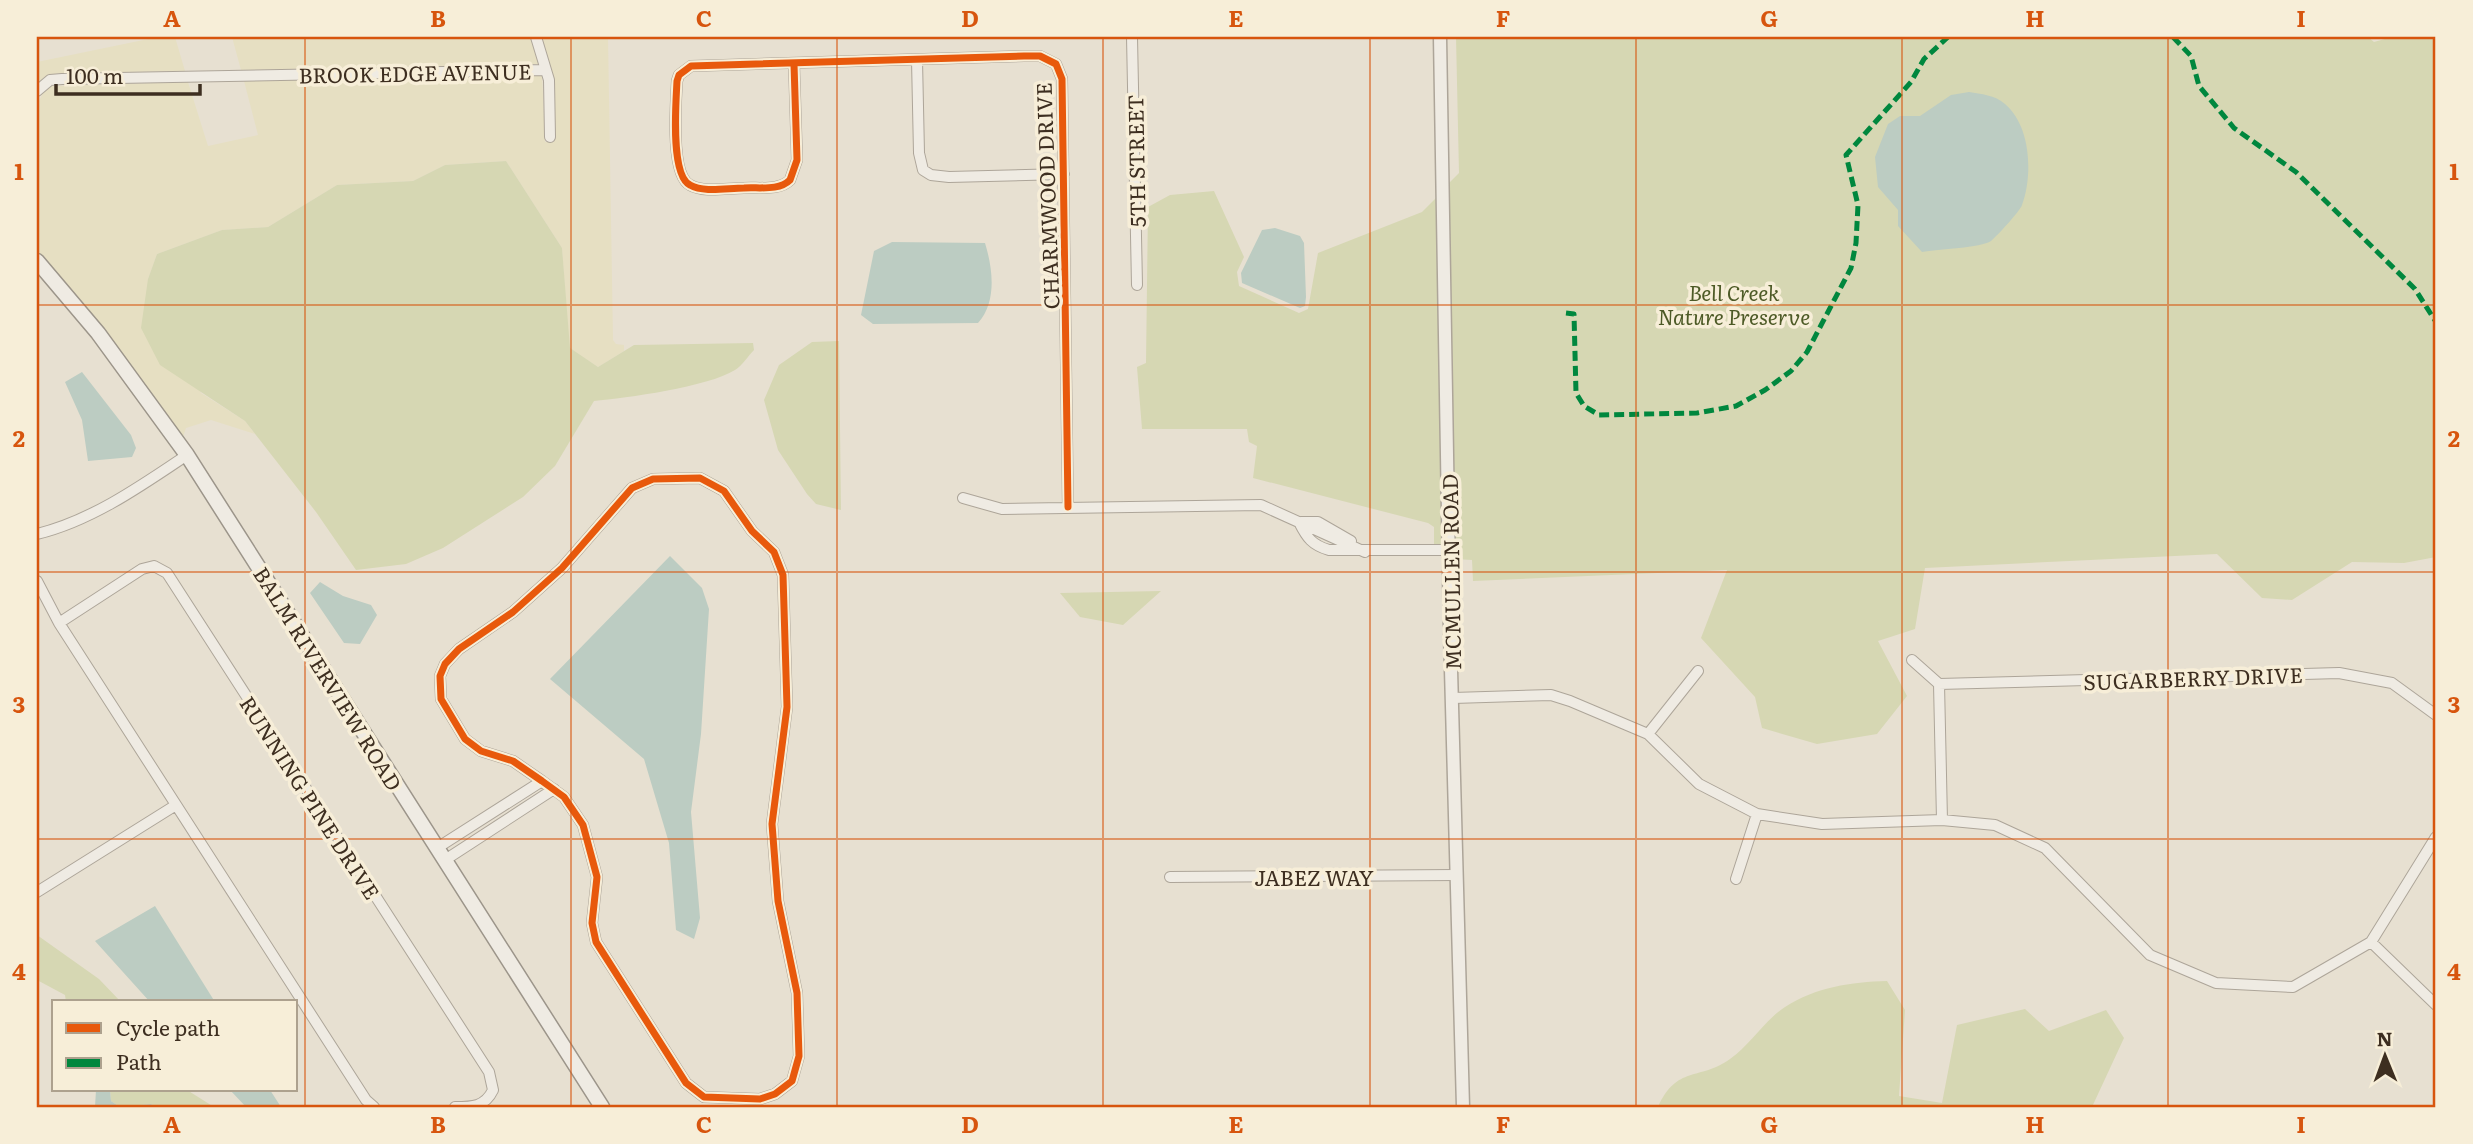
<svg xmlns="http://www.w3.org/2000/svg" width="2473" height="1144" viewBox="0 0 2473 1144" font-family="Literata,serif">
<rect width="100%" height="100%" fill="#e7e0d1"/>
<!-- farmland -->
<path fill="#e6dfc2" d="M158 37H175L185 71 62 73 48 75 37 83V62Z
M232 37H531L539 64 241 70Z
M541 37H608L613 340 616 344 624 345V351L598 367 569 348 562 248 506 161 445 165 413 181 337 185 268 227 222 230 157 254 148 279 201 393 245 421 255 434 211 420 186 428 182 440 102 329 37 253 39 101 45 89 52 86 188 82 208 146 258 135 244 81 542 75 545 142H554V80Z"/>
<!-- green -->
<path fill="#d6d7b3" d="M1456 37H2368L2374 42 2392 37H2436V557L2404 563 2352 562 2292 600 2262 598 2217 554 1925 568 1915 629 1878 641 1907 696 1877 734 1817 744 1762 728 1755 697 1701 638 1727 570 1473 581 1472 560 1455 559 1447 185 1459 173Z
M506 161 562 248 570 348 598 367 634 345 753 343 754 350C748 356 742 366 735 370 708 387 626 398 594 401L555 466 523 497 443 548 406 564 356 570 316 512 245 421 160 365 141 328 148 279 157 254 222 230 268 227 337 185 413 181 445 165Z
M1214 191 1244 257 1237 272 1239 286 1299 313 1308 309 1318 253 1422 212 1438 196 1445 545H1434V527L1428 523 1253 478 1257 446 1249 442 1247 429H1142L1137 367 1146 363 1148 207 1170 195Z
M839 341 841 510 816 504 807 494 778 450 764 400 779 365 812 342Z
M1161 591 1123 625 1080 617 1060 593Z
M37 935 99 979 121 1002H66L65 995 37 980Z
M1887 981 1905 1010 1899 1096 1942 1103 1957 1025 2025 1009 2049 1031 2106 1010 2124 1038 2092 1107H1658C1677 1065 1699 1081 1730 1059 1750 1045 1764 1021 1785 1007 1816 987 1851 982 1887 981Z
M110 1090H187L214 1107H156L151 1104 120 1107 111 1101Z"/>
<!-- water -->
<path fill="#bcccc2" d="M1969 92C1981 94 1995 95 2005 104 2031 126 2033 175 2022 205 2021 210 1996 237 1991 241 1981 248 1938 249 1922 252L1898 226V210L1878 187 1875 157 1888 124 1900 116H1920L1951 95Z
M1275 228 1300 236 1304 243 1306 297 1305 306 1300 308 1242 283 1241 273 1262 230Z
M892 242 985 243C993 269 997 302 978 323L873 324 861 315 874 251Z
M82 372 131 435 136 448 132 457 88 461 82 420 65 382Z
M670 556 702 588 709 609 701 734 691 812 700 918 694 939 676 930 669 843 644 759 550 679Z
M320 582 343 596 371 605 377 615 360 644 344 643 310 593Z
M155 906 215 1002H150L95 941Z
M96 1090H110L111 1101 120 1107 151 1104 156 1107H95Z
M230 1090H270L281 1107H246Z"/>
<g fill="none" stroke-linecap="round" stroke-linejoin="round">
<!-- minor casing -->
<g stroke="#ada599" stroke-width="12">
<path id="minor" d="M536 37 549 80 550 137
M1132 37 1137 285
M917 60 919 153 923 170 931 175 949 177 1064 174
M794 64 797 160 790 180C779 191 759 187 744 188 727 188 704 193 690 185 670 175 676 102 677 81L679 75 691 66 1024 56H1040L1056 64 1062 79 1068 507
M37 91 50 80 62 79 546 70
M700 478 724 491 752 531 774 552 783 575 787 707 772 824 778 901 797 993 799 1056 792 1081 775 1094 760 1099 704 1097 686 1083 596 942 592 923 597 877 583 825 564 797 542 781 513 761 481 751 465 739 441 699 440 676 445 664 459 649 513 612 562 568 632 488 653 479Z
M963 498 1002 509 1261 505 1365 552
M1299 522C1307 538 1312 545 1329 550H1450
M1301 522H1318L1351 541
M37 534C91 521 141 486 187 455
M37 581 59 623 366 1100 374 1107
M59 623 142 569 154 566 167 573 489 1072 493 1090C485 1107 472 1107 455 1107
M1912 660 1939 684 1942 820
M1939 684 2339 673 2392 683 2436 715
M1453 698 1551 695 1570 701 1648 734 1699 784 1757 814 1822 824 1942 820 1995 825 2045 848 2150 955 2216 983 2293 987 2371 942 2436 837
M1648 734 1698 671
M437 848 542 781
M445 860 554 789
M1170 877 1457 875
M1736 879 1757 814
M37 892 176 805
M2371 942 2436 1005"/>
</g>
<!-- tertiary casing -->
<g stroke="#ada599" stroke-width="15">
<path id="tertiary" d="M1440 37 1450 633 1463 1107"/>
</g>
<!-- secondary casing -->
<g stroke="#9c958a" stroke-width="17">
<path id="secondary" d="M37 261 98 333 187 455 602 1107"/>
</g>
<!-- minor -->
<use href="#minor" stroke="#efebe3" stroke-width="10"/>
<!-- tertiary -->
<use href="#tertiary" stroke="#efebe3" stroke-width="12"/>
<!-- secondary -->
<use href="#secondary" stroke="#efebe3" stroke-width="14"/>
<!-- quiet -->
<path stroke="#00873e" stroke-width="5" stroke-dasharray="10 5" stroke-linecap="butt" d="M2173 37 2191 56 2199 86 2234 128 2296 172 2415 289 2436 322
M1566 313 1574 314 1576 393 1584 406 1599 415 1697 413 1736 406 1765 390 1791 371 1807 352 1851 268 1856 243 1858 205 1846 155 1911 82 1924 59 1948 37"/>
<!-- cycleway casing -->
<g stroke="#f7eed8" stroke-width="11">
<path id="cycleway" d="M794 64 797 160 790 180C779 191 759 187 744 188 727 188 704 193 690 185 670 175 676 102 677 81L679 75 691 66 1024 56H1040L1056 64 1062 79 1068 507
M700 478 724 491 752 531 774 552 783 575 787 707 772 824 778 901 797 993 799 1056 792 1081 775 1094 760 1099 704 1097 686 1083 596 942 592 923 597 877 583 825 564 797 542 781 513 761 481 751 465 739 441 699 440 676 445 664 459 649 513 612 562 568 632 488 653 479Z"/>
</g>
<!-- cycleway -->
<use href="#cycleway" stroke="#e8590c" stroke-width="7"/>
</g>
<!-- grid -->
<path fill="none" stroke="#d7550e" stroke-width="2" stroke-opacity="0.55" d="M305 37V1107M571 37V1107M837 37V1107M1103 37V1107M1370 37V1107M1636 37V1107M1902 37V1107M2168 37V1107M37 305H2436M37 572H2436M37 839H2436"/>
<g text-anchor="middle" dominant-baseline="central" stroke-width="7" stroke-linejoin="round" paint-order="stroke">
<!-- street labels -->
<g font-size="21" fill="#3d2e20" stroke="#f7eed8">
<text transform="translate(415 72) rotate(-1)">BROOK EDGE AVENUE</text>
<text transform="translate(1135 161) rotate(-91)">5TH STREET</text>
<text transform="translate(1046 196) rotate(-92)">CHARMWOOD DRIVE</text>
<text transform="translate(1450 572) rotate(-91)">MCMULLEN ROAD</text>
<text transform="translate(2193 677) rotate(-2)">SUGARBERRY DRIVE</text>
<text transform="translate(329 678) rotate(58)">BALM RIVERVIEW ROAD</text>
<text transform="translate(311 797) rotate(57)">RUNNING PINE DRIVE</text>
<text x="1314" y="876">JABEZ WAY</text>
</g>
<!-- park labels -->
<g font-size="21" font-style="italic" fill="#4d5a26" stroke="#f7eed8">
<text x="1734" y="291">Bell Creek<tspan x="1734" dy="24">Nature Preserve</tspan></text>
</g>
</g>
<!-- border -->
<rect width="2473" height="1144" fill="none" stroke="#f7eed8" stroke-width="77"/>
<!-- legend -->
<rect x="52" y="1000" width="245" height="91" fill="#f7eed8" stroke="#ada18e" stroke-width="2"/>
<rect x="66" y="1023" width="35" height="10" fill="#e8590c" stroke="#ada18e" stroke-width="2"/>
<text x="116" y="1036" font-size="21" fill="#3d2e20">Cycle path</text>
<rect x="66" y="1058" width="35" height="10" fill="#00873e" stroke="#ada18e" stroke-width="2"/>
<text x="116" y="1070" font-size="21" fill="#3d2e20">Path</text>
<!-- north arrow -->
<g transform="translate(2385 1056) rotate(359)" stroke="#f7eed8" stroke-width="5" paint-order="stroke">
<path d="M0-5L12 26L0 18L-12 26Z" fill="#3d2e20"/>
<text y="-10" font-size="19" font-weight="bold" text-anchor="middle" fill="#3d2e20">N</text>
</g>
<!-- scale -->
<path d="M56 84v10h144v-10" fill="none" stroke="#3d2e20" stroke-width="3.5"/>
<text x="66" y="84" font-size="21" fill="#3d2e20" stroke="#f7eed8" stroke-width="5" paint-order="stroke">100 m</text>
<rect x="38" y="38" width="2396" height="1068" fill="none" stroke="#d7550e" stroke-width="2.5"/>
<g font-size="23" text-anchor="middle" font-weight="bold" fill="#d7550e">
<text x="172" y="27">A</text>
<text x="438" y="27">B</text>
<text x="704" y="27">C</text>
<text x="970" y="27">D</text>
<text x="1236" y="27">E</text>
<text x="1503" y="27">F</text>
<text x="1769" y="27">G</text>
<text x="2035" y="27">H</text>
<text x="2301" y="27">I</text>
<text x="19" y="180">1</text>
<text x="2454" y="180">1</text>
<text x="19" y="447">2</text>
<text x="2454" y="447">2</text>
<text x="19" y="713">3</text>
<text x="2454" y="713">3</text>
<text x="19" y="980">4</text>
<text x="2454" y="980">4</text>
<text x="172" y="1133">A</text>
<text x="438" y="1133">B</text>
<text x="704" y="1133">C</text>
<text x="970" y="1133">D</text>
<text x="1236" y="1133">E</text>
<text x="1503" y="1133">F</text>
<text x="1769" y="1133">G</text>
<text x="2035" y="1133">H</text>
<text x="2301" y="1133">I</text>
</g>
</svg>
